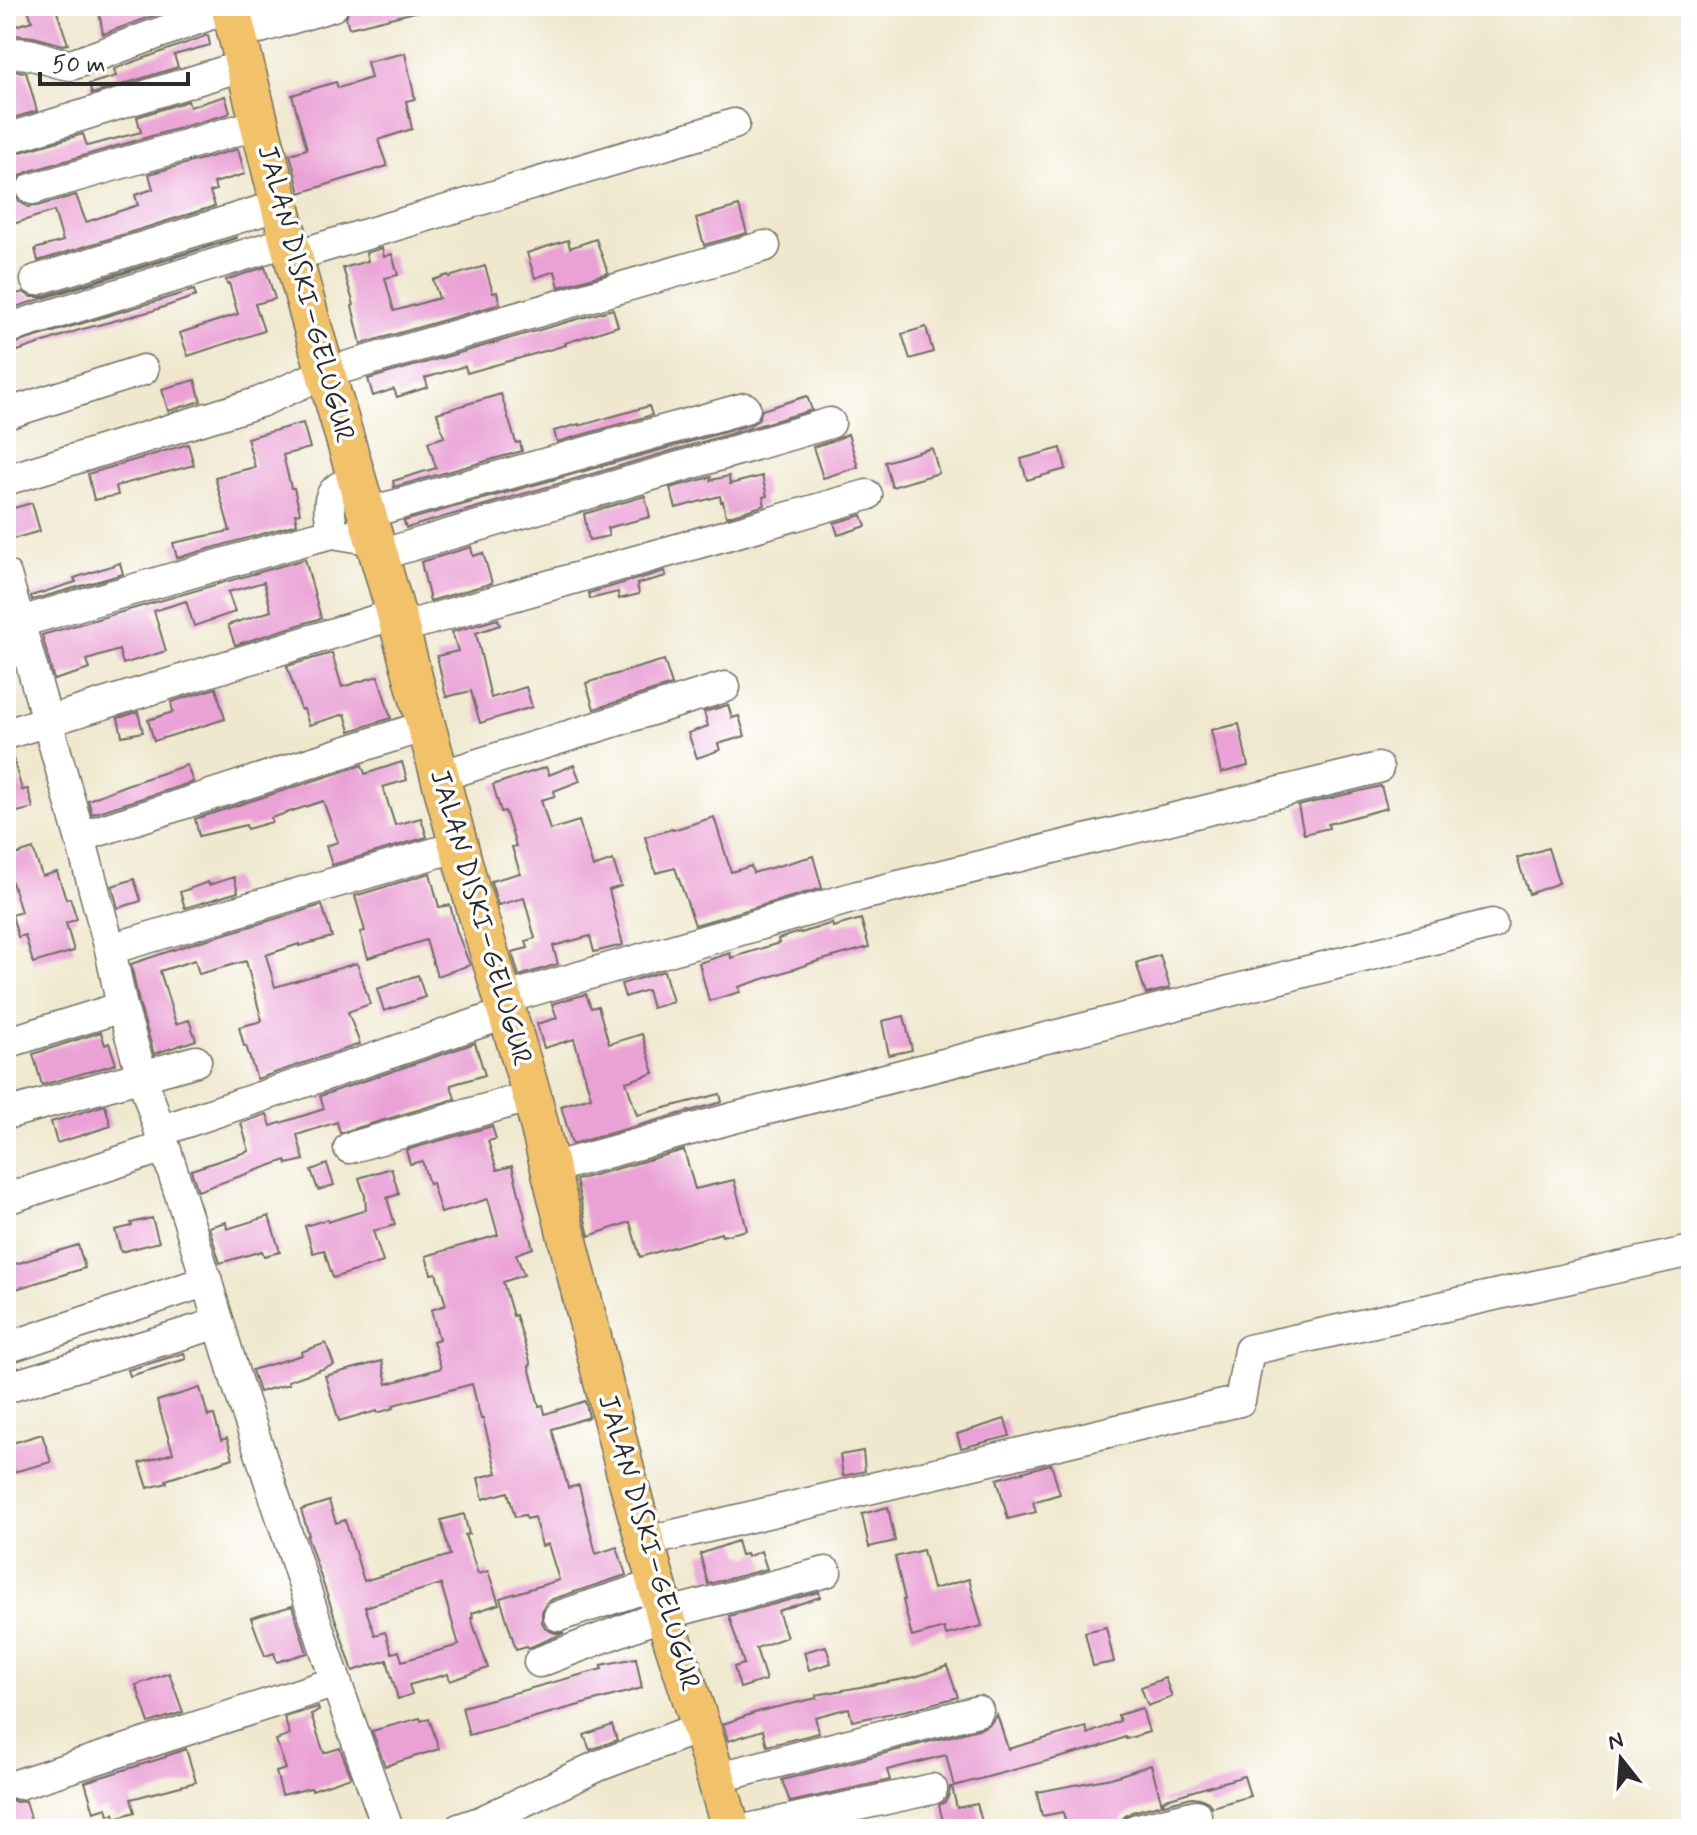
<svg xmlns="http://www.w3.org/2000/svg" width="1697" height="1835" viewBox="0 0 1697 1835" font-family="Mynerve,sans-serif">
<rect width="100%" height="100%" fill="#fff"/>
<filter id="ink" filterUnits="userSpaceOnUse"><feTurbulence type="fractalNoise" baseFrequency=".0125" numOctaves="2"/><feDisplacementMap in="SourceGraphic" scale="16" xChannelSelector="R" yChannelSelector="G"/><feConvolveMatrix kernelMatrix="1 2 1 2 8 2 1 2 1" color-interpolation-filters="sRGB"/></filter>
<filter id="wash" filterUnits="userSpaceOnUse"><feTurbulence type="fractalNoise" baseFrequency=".006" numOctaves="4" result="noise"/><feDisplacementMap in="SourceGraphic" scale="32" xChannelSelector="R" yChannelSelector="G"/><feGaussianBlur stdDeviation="1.8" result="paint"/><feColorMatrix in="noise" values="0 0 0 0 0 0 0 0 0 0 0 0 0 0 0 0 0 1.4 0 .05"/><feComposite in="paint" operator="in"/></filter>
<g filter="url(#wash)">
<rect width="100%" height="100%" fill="#efe8ce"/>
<g id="blocks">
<!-- building -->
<path fill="#eaa1d5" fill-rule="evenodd" d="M27 6H55L68 44 63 45 34 37 14 35 12 27 32 21Z
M98 6H181L103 34Z
M350 6H414L415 12 349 28 346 18Z
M208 35 210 45 174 55 178 67 92 94 89 84 116 76 114 69Z
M405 53 415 99 406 101 412 129 378 140 387 166 300 193 290 154 307 149 292 95 336 82 338 88 371 78 367 62Z
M16 71 26 72 37 111 6 120V73Z
M225 96 230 112 228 114 27 172 19 177 14 185 15 195 19 201 28 207 37 206 76 195 86 222 138 205 135 195 153 189 149 174 238 149 245 174 214 183 216 190 210 192 215 206 38 261 35 249 63 241 54 211 10 225 6 212V171L11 170 7 156 83 134 87 146 141 132 137 117 188 101 190 107Z
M739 206 747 233 704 245 696 218Z
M237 237V238L6 310V297L23 292 31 297H41Z
M596 239 608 273 559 287 555 271 535 278 527 253 568 240 570 248Z
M382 248 384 257 392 254 398 275 385 278 394 311 439 298 433 280 448 275 449 277 485 266 493 293 497 292 500 304 361 344 352 306 354 305 343 268 368 261 366 253Z
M265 267 275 299 255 304 264 331 188 356 180 333 238 314 229 283 227 284 226 280Z
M194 290 196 296 152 311 79 330 6 355V346Z
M613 309 618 326 565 343 566 345 467 373 465 366 425 378 428 387 397 397 394 389 373 396 368 379Z
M926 327 933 352 910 359 902 334Z
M195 380 201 401 168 411 162 389Z
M501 394 516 443 520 442 522 451 394 487 393 481 436 468 428 442 444 437 437 413Z
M807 396 812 410 406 528 404 521 750 425 758 420 762 410Z
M649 406 652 415 557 442 554 431 579 424V426Z
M303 423 310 448 283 455 291 488H294L300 513 295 514 297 524 177 558 173 543 230 531 215 477 255 467 247 438Z
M848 434 858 467 823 478 813 447 835 440Z
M188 444 194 465 116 486 118 495 94 500 88 474Z
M932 448 939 473 892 487 885 462Z
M1061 448 1066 469 1027 480 1021 459Z
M729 476 730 484 762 476 767 496 763 497 765 505 726 517 723 501 721 502 720 496 676 508 670 488 711 477V480Z
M645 496 650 517 607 528 609 536 589 540 584 514Z
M32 503 40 531 6 541V510Z
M862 515 866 526 838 535 834 523Z
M471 547 473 556 483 553 492 583 430 601 421 562Z
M305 559 321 618 235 645 228 625 271 611 264 582 228 592 235 612 194 626 186 601 154 611 166 651 123 664 119 650 87 660 90 669 54 680 42 635Z
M120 563 123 574 32 600 31 596 76 582 74 578Z
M665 571 666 576 637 584 639 594 619 599 618 592 590 599 589 593Z
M498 619 500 625 476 633 491 698 526 687 532 707 480 723 471 691 446 697 437 656 458 651 452 632Z
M332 653 342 687 378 676 391 718 350 731 345 714 309 725 304 709 301 710 287 666Z
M664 660 672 685 594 709 586 683Z
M216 688 225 719 154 741 148 720 173 712 171 702Z
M728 705 732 718 739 716 745 736 718 744 720 750 697 758 688 733 708 726 704 712Z
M138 712 143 732 122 736 118 718Z
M1239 724 1248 766 1221 773 1211 730Z
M11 751 22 790 28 789 33 808 6 815V752Z
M402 762 407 780 383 787 395 825 421 818 427 837 332 865 326 846 338 842 323 801 271 818 272 822 247 829 246 825 199 836 195 819 362 765 365 774Z
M187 765 193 782 92 814 88 800 126 785Z
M574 765 580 781 554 791 555 796 541 800 550 830 579 821 593 867 613 860 621 886 609 890 623 945 594 952 590 936 553 946 558 964 519 976 512 952 528 948 526 941 535 938 524 898 498 905 491 882V881L520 873 512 847 516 846 505 811 501 812 493 785 546 767 549 775Z
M1381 786 1387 808 1328 824 1329 828 1304 834 1298 806Z
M714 817 731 872 751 866 753 873 813 856 822 888 695 925 675 868 656 873 645 837 672 829 673 830Z
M1548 848 1559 883 1529 894 1517 858Z
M33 849 42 876 57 872 66 899 70 898 77 919 66 923 74 951 33 963 25 935 18 937 12 915 21 912 12 882 6 884V858Z
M430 873 439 907 450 905 457 932 470 965 437 976 426 940 368 958 360 932 365 931 355 896Z
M234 877 238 892 185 908 180 892 208 882 209 885Z
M134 879 141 901 118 908 112 886Z
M322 905 332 937 299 946V944L266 955 275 987 357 963 370 1004 348 1012 360 1044 257 1079 246 1046H244L239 1027 262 1021 246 961 199 974 195 960 160 971 176 1024 189 1020 196 1040 154 1054 139 1003 131 964 191 944Z
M861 919 869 947 815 962 739 987 740 992 709 1001 699 963 730 953 731 958 779 943 778 939 800 932 801 933 832 923 833 927Z
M1160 955 1170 988 1146 994 1136 963Z
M664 971 673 1002 652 1008 647 990 625 997 621 984Z
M418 975 425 997 384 1011 377 989Z
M586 994 591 1008 598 1006 609 1044 642 1034 654 1073 626 1082 637 1115 720 1094 722 1102 572 1144 561 1106 591 1097 574 1039 544 1048 537 1024 557 1018 552 1004Z
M904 1016 912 1050 889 1055 882 1021Z
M101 1032 105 1045 109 1043 116 1064 42 1085 33 1054Z
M475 1043 485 1075 451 1085 455 1099 340 1133 337 1122 297 1135 304 1160 287 1164 286 1160 198 1191 191 1170 249 1151 241 1123 267 1114 271 1126 324 1109 320 1096Z
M105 1105 111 1126 57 1143 51 1122Z
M492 1126 496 1139 488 1141 497 1170 512 1166 525 1217 524 1218 533 1248 516 1254 524 1275 503 1282 513 1316 516 1315 531 1365 529 1366 539 1406 543 1405 545 1414 585 1401 589 1417 552 1429 568 1488 579 1485 596 1554 617 1547 626 1575 553 1599 546 1603 542 1612V1622L546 1629 555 1633H564L528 1648 527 1646 516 1649 500 1598 559 1580 548 1544 542 1546 534 1517 527 1519 525 1515 515 1517 508 1492 483 1499 478 1478 497 1473 483 1419H481L472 1384 393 1405 394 1408 377 1413V1411L366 1414V1413L339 1421 325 1376 382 1361 387 1384 441 1368 433 1341 439 1339 431 1310 446 1305 436 1273 431 1274 426 1256 498 1235 488 1199 441 1213 432 1183 429 1184 422 1161 410 1164 406 1150Z
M684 1150 695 1189 734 1180 747 1230 722 1236 721 1233 640 1257 630 1222 589 1236 576 1180Z
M327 1164 334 1185 318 1190 311 1170Z
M391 1168 399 1194 387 1198 395 1225 373 1231 383 1262 333 1278 324 1250 313 1253 305 1226 328 1219V1222L366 1210 365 1196 359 1178Z
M269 1216 280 1252 264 1256 262 1251 220 1263 209 1227 226 1222 227 1229Z
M152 1218 159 1242 121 1252 115 1230 132 1226 131 1223Z
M78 1245 85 1268 16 1289 9 1266Z
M326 1343 334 1365 288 1381 289 1384 259 1392 252 1370 302 1355 301 1352Z
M184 1353 186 1359 130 1376 128 1370Z
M200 1388 208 1416 214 1415 221 1440 227 1438 233 1458 166 1480 167 1483 148 1488 140 1463 173 1453 157 1401Z
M1005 1419 1010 1436 961 1448 957 1434Z
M42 1434 51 1462 6 1474V1445Z
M863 1451 865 1471 843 1476 840 1455Z
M1051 1464 1060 1494 1033 1502 1036 1512 1008 1519 997 1479Z
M329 1501 336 1523 345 1520 364 1581 450 1555 441 1520 464 1514 469 1534 465 1535 478 1574 488 1571 499 1604 472 1613 473 1617 471 1618 488 1668 450 1681 448 1674 409 1685 412 1694 398 1699 387 1660 353 1671 307 1536 309 1535 301 1510ZM441 1584 459 1645 402 1661 399 1651 392 1653 385 1632 375 1635 365 1607Z
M888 1507 895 1541 869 1547 862 1514Z
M737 1541 741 1555 746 1554 747 1557 761 1551 767 1569 708 1584 700 1554Z
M923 1550 933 1589 969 1579 982 1626 946 1635 944 1628 912 1637 903 1600H905L895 1557Z
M819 1592 820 1597 778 1611 787 1637 756 1648 766 1680 740 1688 734 1667 744 1664 729 1616Z
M292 1606 307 1653 277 1662 274 1653 265 1656 251 1618Z
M1106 1627 1114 1662 1093 1666 1085 1632Z
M826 1646 831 1663 809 1670 804 1652Z
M636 1658 642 1688 469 1735 462 1707 602 1669 601 1665Z
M947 1666 958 1697 908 1710 852 1721 849 1708 815 1717 819 1733 767 1746 763 1730 728 1741 723 1724 760 1711 817 1698 816 1695 915 1677Z
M169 1673 183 1712 149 1723 136 1685Z
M1165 1678 1172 1697 1148 1706 1141 1687Z
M318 1707 319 1711 311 1714 324 1753 340 1748 351 1777 312 1790 311 1788 282 1795 276 1772 286 1769 276 1740 290 1735 284 1717Z
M1142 1708 1149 1732 1126 1739 1125 1737 1099 1747 954 1786 946 1755 887 1770 890 1780 790 1802 782 1780 982 1728 991 1723 997 1714 1008 1749 1086 1727 1088 1734 1120 1721 1118 1715Z
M420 1718 421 1721 429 1718 439 1749 385 1766 372 1731Z
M612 1725 617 1740 590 1750 584 1735Z
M186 1749 196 1782 131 1799 135 1812 115 1818 114 1813 109 1815 107 1808 94 1812 85 1782 166 1757V1756Z
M1151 1765 1162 1804 1132 1812 1124 1817 1120 1827 1113 1829H1067L1063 1812 1042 1816 1037 1792 1111 1778Z
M1244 1776 1250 1796 1212 1807 1208 1802 1200 1798 1192 1797 1164 1804 1163 1800Z
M950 1787H952L957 1808 977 1804 984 1829H945L939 1805 945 1802 949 1795Z
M6 1797 16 1802 25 1801 31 1821 6 1829Z"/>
</g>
</g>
<g filter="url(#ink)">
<use href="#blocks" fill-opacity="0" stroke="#706d64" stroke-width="2"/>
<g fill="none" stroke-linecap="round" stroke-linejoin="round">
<!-- minor casing -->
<g stroke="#706d64" stroke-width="33">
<path id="minor" d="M237 35 333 6
M6 55C29 48 49 63 71 65L231 7
M6 139 245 65
M32 189 259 124
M293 256 734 124
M36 280 280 205
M6 329 289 241
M6 414 143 370
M6 480 260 402 325 373 765 246
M367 513 745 408
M333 533C328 502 323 491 356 479
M379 555 830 423
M6 575 80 837 110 949 122 1007 142 1076 188 1219 236 1380 336 1682 388 1829
M20 622 309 539 333 533 374 540
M400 628 867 495
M6 734 396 614
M440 776 725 687
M80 837 425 726
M110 949 459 846
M503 999 858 896 1378 768
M6 1043 122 1007
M6 1114 196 1061
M160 1131 508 1013
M349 1148 532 1096
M551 1168 733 1118 1492 924
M6 1199 164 1147
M6 1348 207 1281
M6 1388 219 1323
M644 1542 1240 1401 1249 1350 1691 1251
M559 1616 639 1590 645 1591 661 1601
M539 1662 665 1614 826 1572
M716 1778 978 1711
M19 1784 336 1682
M459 1829 480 1822 598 1766 701 1727
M748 1829 932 1789
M1137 1829 1196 1815"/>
</g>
<!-- major casing -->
<g stroke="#706d64" stroke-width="41">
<path id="major" d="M230 6 289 241 311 322 396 614 470 888 532 1096 625 1470 670 1632 701 1727 731 1829"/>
</g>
<!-- minor -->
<use href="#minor" stroke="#fff" stroke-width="30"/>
<!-- major -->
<use href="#major" stroke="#f2c26a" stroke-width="38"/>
</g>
</g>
<g text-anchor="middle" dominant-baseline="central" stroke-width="7" stroke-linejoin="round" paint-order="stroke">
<!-- street labels -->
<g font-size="28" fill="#2b2b2b" stroke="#fff">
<text transform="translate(305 294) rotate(75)">JALAN DISKI–GELUGUR</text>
<text transform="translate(480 918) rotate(74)">JALAN DISKI–GELUGUR</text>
<text transform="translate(648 1543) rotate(74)">JALAN DISKI–GELUGUR</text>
</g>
</g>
<!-- margin -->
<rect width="1697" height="1835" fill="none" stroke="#fff" stroke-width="32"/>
<!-- north arrow -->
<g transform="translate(1621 1759) rotate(343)" stroke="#ffffff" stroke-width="6" paint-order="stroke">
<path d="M0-6L14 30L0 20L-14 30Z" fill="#2b2b2b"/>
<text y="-12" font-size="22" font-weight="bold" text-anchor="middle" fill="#2b2b2b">N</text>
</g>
<!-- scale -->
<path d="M40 72v12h148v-12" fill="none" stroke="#2b2b2b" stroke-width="4"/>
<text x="52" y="72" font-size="24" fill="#2b2b2b" stroke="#ffffff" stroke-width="6" paint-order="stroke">50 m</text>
</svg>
